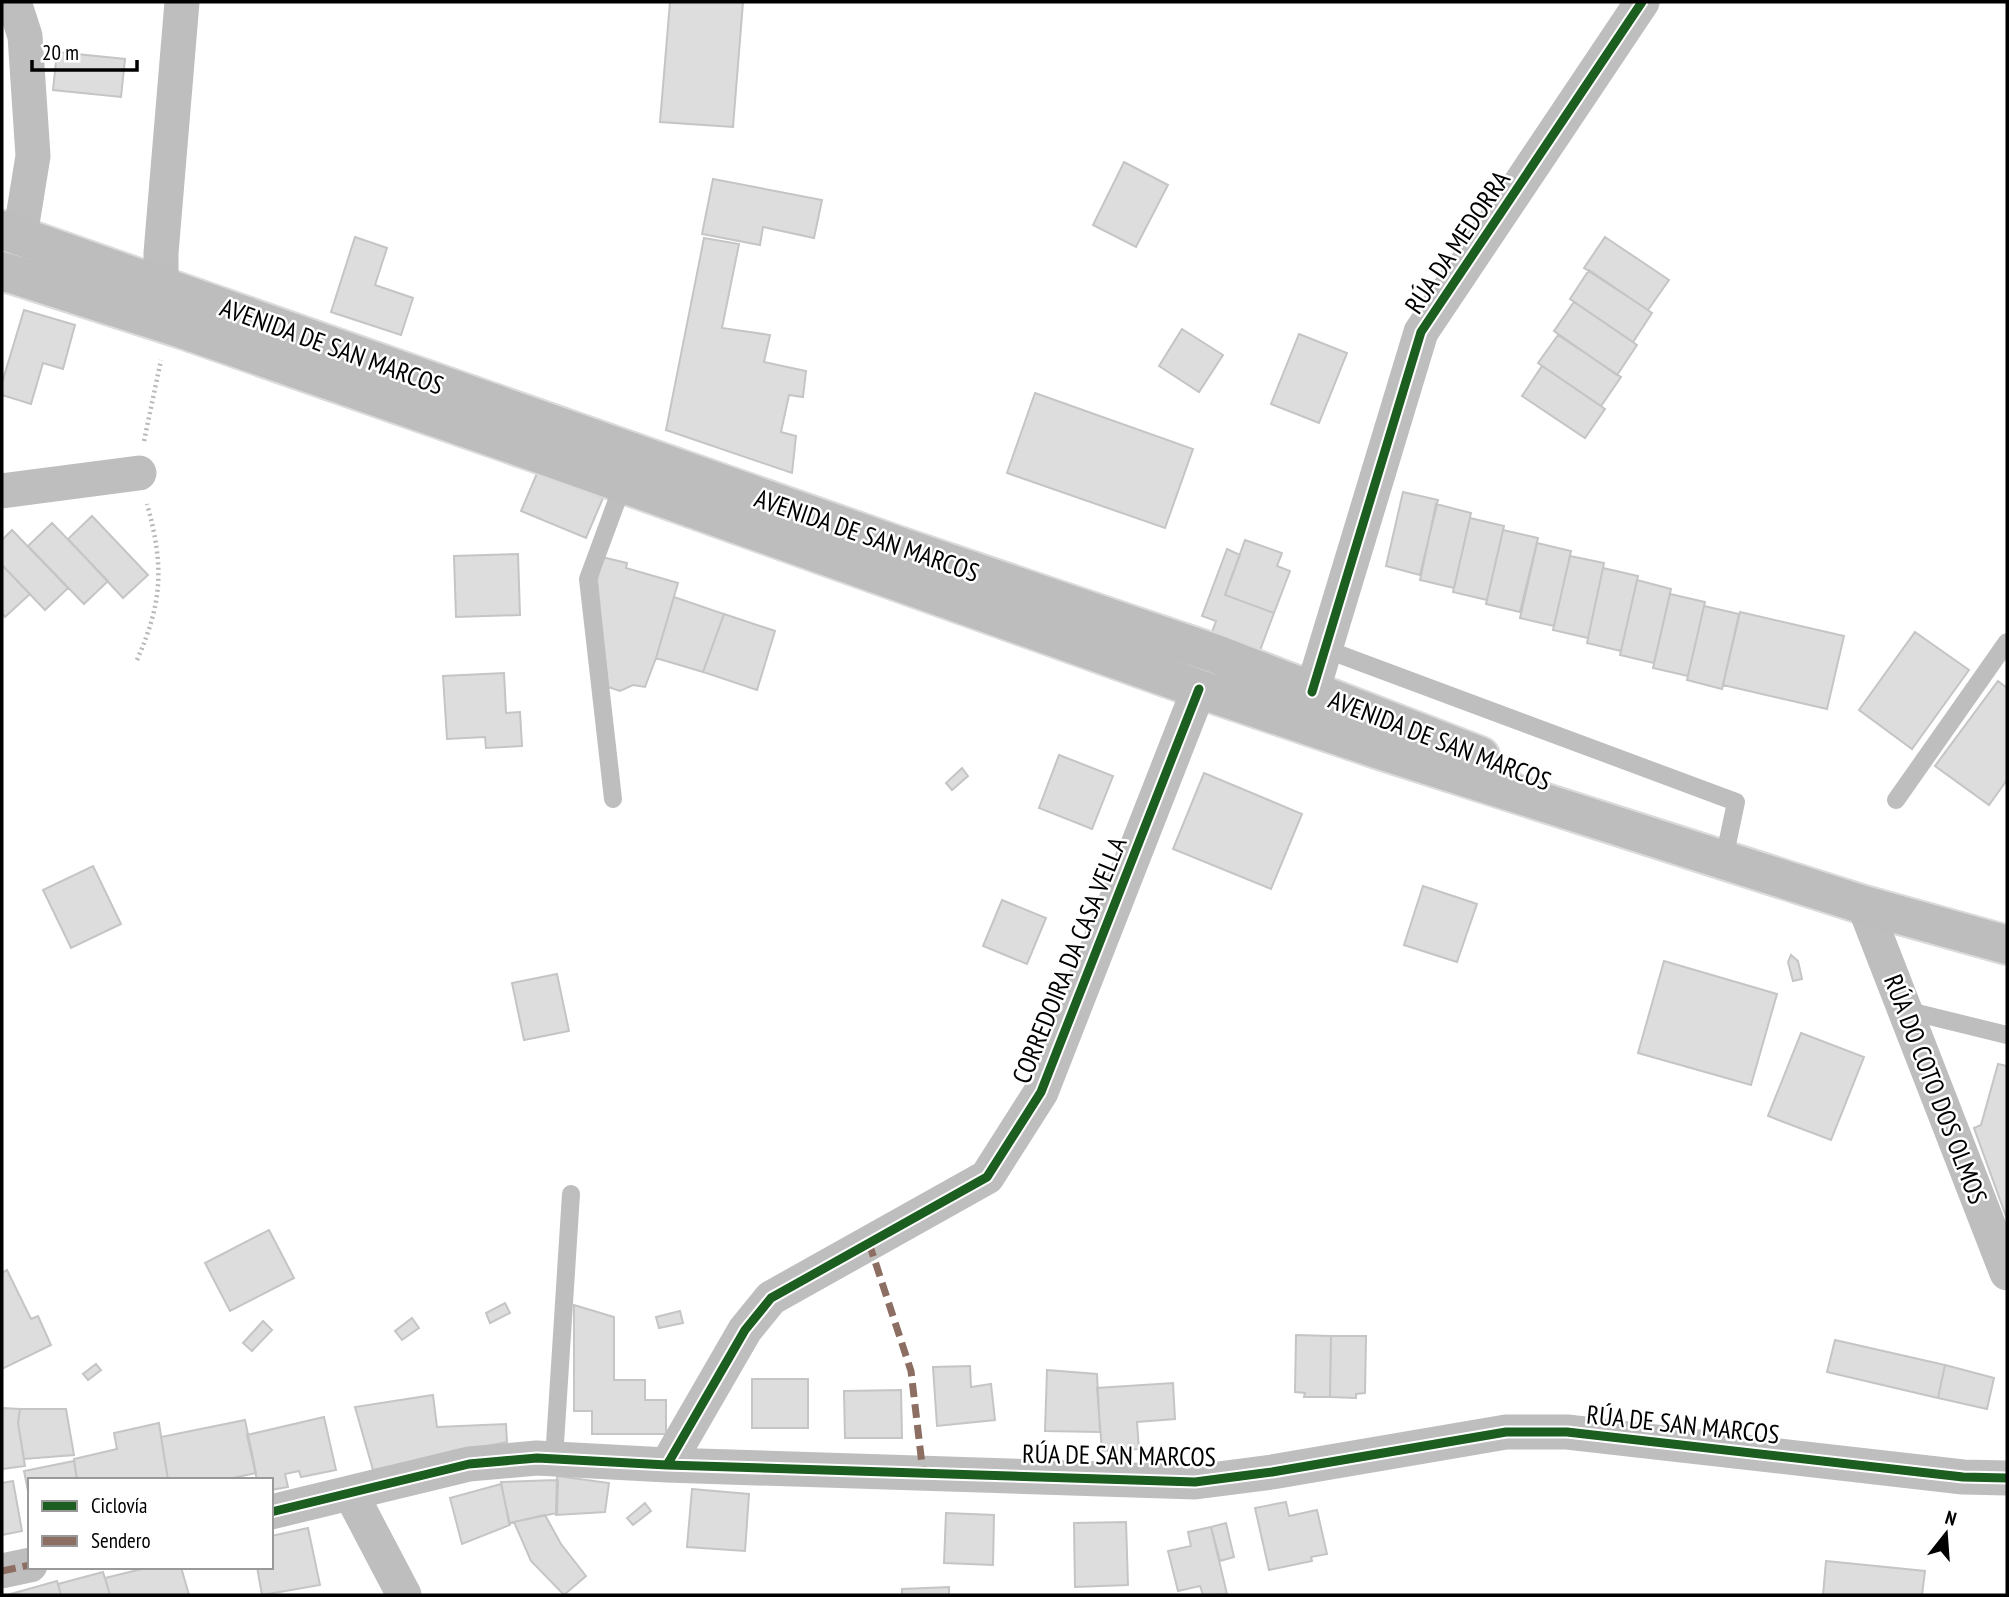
<svg xmlns="http://www.w3.org/2000/svg" width="2009" height="1597" viewBox="0 0 2009 1597" font-family="'PT Sans Narrow',sans-serif">
<rect width="100%" height="100%" fill="#fff"/>
<!-- building -->
<path fill="#ddd" stroke="#c5c5c5" stroke-width="2" d="M670 2H743L733 127 660 122Z
M57 52 125 59 121 97 53 90Z
M1124 162 1168 185 1136 247 1093 225Z
M713 179 822 200 814 238 763 227 760 245 702 234Z
M355 237 387 248 375 285 413 298 401 335 331 312Z
M1605 237 1669 280 1648 310 1584 268Z
M704 238 739 244 722 328 770 335 764 362 806 371 803 397 789 395 781 432 796 436 792 473 666 430Z
M1589 270 1652 313 1633 342 1570 299Z
M1574 302 1637 345 1617 375 1554 331Z
M24 310 75 325 63 369 43 363 31 404 2 395V383Z
M1182 329 1223 355 1199 392 1159 366Z
M1299 334 1347 353 1319 423 1271 404Z
M1558 335 1621 377 1601 406 1538 363Z
M1542 366 1605 409 1585 438 1522 396Z
M1035 393 1193 449 1165 528 1007 473Z
M538 471 603 498 586 538 521 511Z
M1403 492 1438 500 1420 575 1386 566Z
M1436 504 1471 513 1454 588 1420 580Z
M92 516 148 575 123 598 68 539Z
M1470 518 1504 526 1487 600 1453 592Z
M52 523 108 581 84 604 28 546Z
M12 530 68 588 45 610 2 565V540Z
M1503 530 1538 538 1520 612 1486 604Z
M1245 540 1282 553 1277 566 1290 571 1274 613 1225 595Z
M1537 543 1571 551 1554 626 1520 618Z
M1227 549 1240 555 1225 595 1274 613 1259 653 1211 635 1216 621 1202 616Z
M518 554 520 615 456 617 454 556Z
M1570 556 1604 563 1588 638 1553 630Z
M602 557 627 563 626 568 678 583 656 658 645 687 633 685 620 691 608 687 597 579Z
M2 565 30 594 5 617 2 613Z
M1603 568 1638 576 1621 651 1587 643Z
M1637 580 1671 589 1654 663 1620 655Z
M1670 594 1705 602 1688 676 1653 668Z
M674 597 724 614 703 672 656 658Z
M1704 606 1739 614 1722 689 1687 680Z
M1740 612 1844 636 1827 709 1723 685Z
M724 614 775 631 757 690 703 672Z
M1915 632 1969 670 1912 749 1859 710Z
M504 673 506 713 520 712 522 746 486 748 485 737 447 739 443 676Z
M1998 681 2007 688V780L1989 805 1935 766Z
M1059 755 1113 776 1092 829 1039 808Z
M962 768 968 776 952 790 946 783Z
M1204 773 1302 814 1271 889 1173 849Z
M93 866 121 924 71 948 43 890Z
M1423 886 1477 904 1457 962 1404 945Z
M1002 900 1046 918 1027 964 983 946Z
M1791 955 1798 961 1802 979 1793 981 1788 962Z
M1664 961 1777 994 1751 1085 1638 1053Z
M557 974 569 1031 524 1040 512 983Z
M1801 1033 1864 1057 1831 1140 1768 1116Z
M1998 1064 2007 1066V1219L1974 1128 1981 1125Z
M269 1230 294 1278 230 1311 205 1263Z
M7 1270 31 1319 38 1316 51 1345 2 1369V1273Z
M505 1303 510 1313 490 1323 486 1313Z
M574 1305 614 1317V1380H645V1400H666V1434H592V1411H574Z
M680 1311 683 1323 659 1328 656 1317Z
M412 1318 419 1328 402 1340 395 1331Z
M263 1321 272 1330 252 1351 243 1343Z
M1296 1335 1331 1336 1330 1397H1304L1305 1393 1295 1392Z
M1331 1336H1366L1365 1393 1356 1394V1398L1330 1397Z
M1835 1340 1945 1365 1938 1398 1827 1372Z
M96 1364 101 1370 88 1380 83 1374Z
M1945 1365 1994 1378 1987 1409 1938 1398Z
M970 1366 971 1387 991 1384 995 1420 937 1426 933 1367Z
M1047 1370 1097 1374 1100 1432 1045 1431Z
M752 1379H808V1428H752Z
M1173 1383 1175 1419 1137 1422 1139 1449 1102 1451 1097 1388Z
M901 1390 902 1438H845L844 1391Z
M433 1395 437 1427 506 1424 507 1442 373 1470 355 1407Z
M2 1408 20 1409 18 1423 25 1466 2 1469Z
M20 1409H66L74 1455 24 1459 18 1423Z
M324 1417 336 1470 301 1477 299 1471 285 1474 288 1487 271 1490V1480H257L247 1435Z
M245 1420 256 1473 224 1480H168L161 1437Z
M159 1423 168 1480H77L74 1459 117 1449 114 1433Z
M74 1461 77 1480H30V1501L24 1471Z
M557 1476 609 1483 605 1512 556 1515Z
M556 1480H558L557 1513 509 1523 501 1482Z
M13 1481 22 1531 2 1535V1483Z
M501 1484 510 1525 462 1544 450 1498Z
M692 1489 749 1494 745 1551 687 1547Z
M1286 1502 1289 1516 1317 1510 1327 1554 1311 1557 1312 1561 1269 1570 1255 1508Z
M645 1503 651 1511 633 1525 627 1518Z
M946 1513 994 1515 993 1565 944 1563Z
M545 1515 561 1544 586 1576 564 1595 531 1561 514 1522Z
M1126 1522 1128 1585 1075 1587 1074 1523Z
M1226 1523 1234 1557 1220 1561 1211 1527Z
M1211 1527 1227 1594 1203 1595 1200 1586 1178 1591 1168 1551 1191 1546 1188 1532Z
M308 1528 320 1585 262 1595 257 1567H271V1536Z
M1826 1561 1925 1571 1922 1595H1823Z
M150 1567H181L189 1595H110L105 1578Z
M103 1572 110 1595H61L58 1584Z
M57 1581 61 1595H7Z
M949 1587V1595H902V1589Z"/>
<g fill="none" stroke-linecap="round" stroke-linejoin="round">
<!-- primary casing -->
<g stroke="#dbdbdb" stroke-width="42">
<path id="primary" d="M2 230 896 545 1216 654 1480 756
M2 271 182 329 534 452 1199 689 1380 750 1864 905 2007 945"/>
</g>
<!-- path -->
<path stroke="#b8b8b8" stroke-width="4.5" stroke-dasharray="2 3.5" stroke-linecap="butt" d="M144 441 161 360
M137 660C163 601 164 565 147 504"/>
<!-- service -->
<path stroke="#bebebe" stroke-width="18" d="M1325 649 1736 802 1724 859
M613 799 588 579 623 484
M1896 800 2007 642
M1905 1010 2007 1035
M554 1459 571 1194"/>
<!-- minor -->
<path stroke="#bebebe" stroke-width="35" d="M14 2 25 36 33 156 20 236
M161 284V253L182 2
M2 491 139 473
M1312 692 1421 332 1642 2
M1864 905 2007 1273
M667 1465 745 1330 771 1298 987 1177 1041 1092 1199 689
M351 1494 404 1595
M271 1512 469 1464 537 1458 667 1465 1195 1482 1272 1472 1506 1432H1567L1963 1477 2007 1478
M2 1571 30 1565"/>
<!-- primary -->
<use href="#primary" stroke="#bdbdbd" stroke-width="38"/>
<!-- quiet -->
<path stroke="#8d6e63" stroke-width="7" stroke-dasharray="14 7" stroke-linecap="butt" d="M869 1243 911 1371 923 1473
M2 1571 30 1565"/>
<!-- cycleway casing -->
<g stroke="#fff" stroke-width="13">
<path id="cycleway" d="M1312 692 1421 332 1642 2
M667 1465 745 1330 771 1298 987 1177 1041 1092 1199 689
M271 1512 469 1464 537 1458 667 1465 1195 1482 1272 1472 1506 1432H1567L1963 1477 2007 1478"/>
</g>
<!-- cycleway -->
<use href="#cycleway" stroke="#1b5e20" stroke-width="9"/>
</g>
<g text-anchor="middle" dominant-baseline="central" stroke-width="5" stroke-linejoin="round" paint-order="stroke">
<!-- street labels -->
<g font-size="26" fill="#000" stroke="#fff">
<text transform="translate(1457 242) rotate(-56)">RÚA DA MEDORRA</text>
<text transform="translate(332 346) rotate(20)">AVENIDA DE SAN MARCOS</text>
<text transform="translate(867 535) rotate(19)">AVENIDA DE SAN MARCOS</text>
<text transform="translate(1440 740) rotate(21)">AVENIDA DE SAN MARCOS</text>
<text transform="translate(1069 960) rotate(-68)">CORREDOIRA DA CASA VELLA</text>
<text transform="translate(1936 1089) rotate(69)">RÚA DO COTO DOS OLMOS</text>
<text transform="translate(1683 1424) rotate(6)">RÚA DE SAN MARCOS</text>
<text transform="translate(1119 1455) rotate(1)">RÚA DE SAN MARCOS</text>
</g>
</g>
<!-- border -->
<rect width="2009" height="1597" fill="none" stroke="#000000" stroke-width="7"/>
<!-- legend -->
<rect x="28" y="1478" width="245" height="91" fill="#ffffff" stroke="#999999" stroke-width="2"/>
<rect x="42" y="1501" width="35" height="10" fill="#1b5e20" stroke="#999999" stroke-width="2"/>
<text x="91" y="1513" font-size="21" fill="#000000">Ciclovía</text>
<rect x="42" y="1536" width="35" height="10" fill="#8d6e63" stroke="#999999" stroke-width="2"/>
<text x="91" y="1548" font-size="21" fill="#000000">Sendero</text>
<!-- north arrow -->
<g transform="translate(1946 1534) rotate(17)" stroke="#ffffff" stroke-width="5" paint-order="stroke">
<path d="M0-5L12 26L0 18L-12 26Z" fill="#000000"/>
<text y="-10" font-size="19" font-weight="bold" text-anchor="middle" fill="#000000">N</text>
</g>
<!-- scale -->
<path d="M32 60v10h105v-10" fill="none" stroke="#000000" stroke-width="3.5"/>
<text x="42" y="60" font-size="21" fill="#000000" stroke="#ffffff" stroke-width="5" paint-order="stroke">20 m</text>
</svg>
